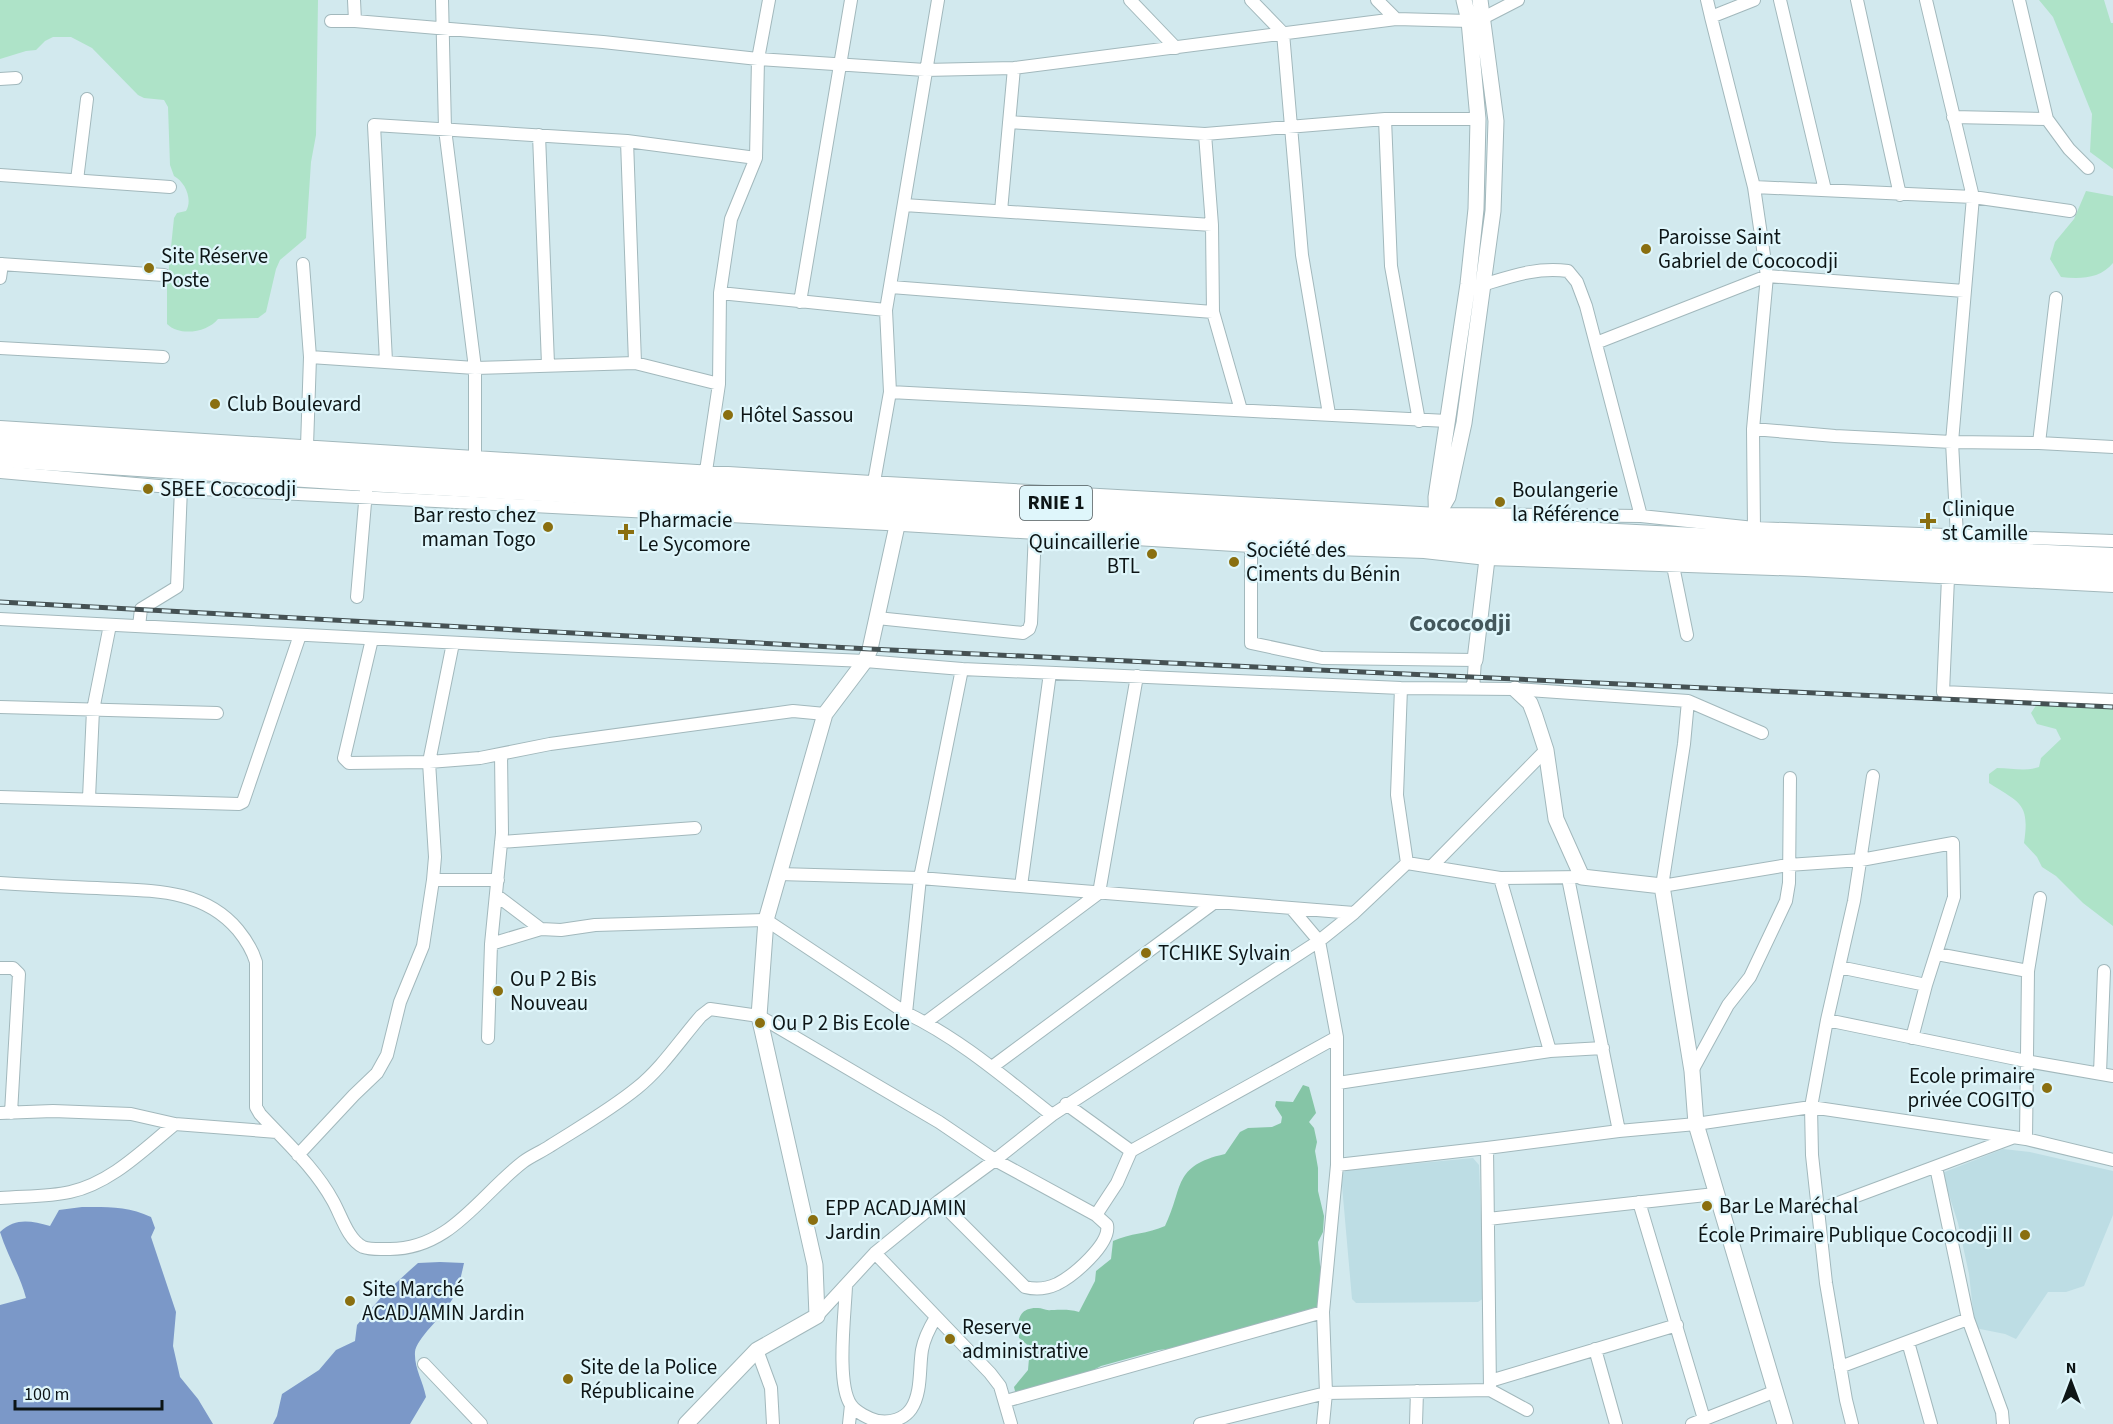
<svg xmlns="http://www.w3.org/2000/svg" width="2113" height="1424" viewBox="0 0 2113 1424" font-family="'Source Sans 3',sans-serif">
<rect width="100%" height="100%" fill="#d2e9ee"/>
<!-- built -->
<path fill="#bddde4" d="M2003 1149 2030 1152 2113 1171V1215L2084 1286 2066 1292H2048L2016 1339 2005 1334 1975 1328 1969 1274 1958 1223 1942 1173Z
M1473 1158 1479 1165 1484 1298 1478 1302 1356 1303 1352 1299 1341 1174 1347 1170Z"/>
<!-- green -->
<path fill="#aee3c8" d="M0 0H318L316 135 311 162 306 238 280 260 276 269 266 312 258 318 218 319C208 332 180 337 167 324V286L174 218 177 213 186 211C193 199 185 182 174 176L170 165 168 107 164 100 144 98 138 95 92 48 71 37H53L45 41 36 50 26 51 0 59Z
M2039 0H2104L2111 23H2113V169L2090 152 2092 114 2053 17Z
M2086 191 2113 196V263C2100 279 2080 279 2061 277L2050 259 2055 242 2074 219Z
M2037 704 2113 708V926L2083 903 2056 876 2042 867 2037 857 2024 843C2030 803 2020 803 1989 783V774L1997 768C2012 768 2025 772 2039 767L2041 758 2061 739 2056 729 2037 724 2031 713Z"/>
<!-- forest -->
<path fill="#85c5a6" d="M1303 1085 1309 1087 1316 1113 1309 1122 1314 1128 1317 1142 1315 1151 1318 1168V1191L1324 1216 1323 1232 1318 1242 1320 1265 1325 1276 1318 1307 1309 1313 1240 1333H1226L1182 1347 1159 1350 1101 1366 1078 1378 1016 1395 1014 1387 1028 1370 1030 1347 1019 1338C1017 1323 1017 1307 1038 1308 1042 1308 1046 1311 1051 1310 1063 1310 1068 1309 1079 1312L1095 1281 1096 1271 1111 1259 1113 1241C1130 1233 1148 1234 1165 1226 1184 1187 1172 1166 1225 1154L1240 1132 1248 1128 1272 1127 1281 1123 1282 1117 1275 1106 1276 1101 1293 1102Z"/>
<!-- water -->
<path fill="#7b98c8" d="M82 1207C107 1207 128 1206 151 1217L155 1228 151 1237 176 1312 173 1346 180 1377 198 1399 213 1424H0V1305L26 1298C20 1275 7 1255 0 1232 16 1217 31 1221 50 1226L59 1210Z
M440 1262 464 1263C461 1277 458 1291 450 1303 443 1316 416 1339 415 1352 414 1368 423 1381 426 1397L410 1424H273L277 1416 282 1394 319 1370 336 1350 355 1341 357 1325 384 1294 409 1271 418 1263Z"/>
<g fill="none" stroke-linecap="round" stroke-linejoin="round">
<!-- minor casing -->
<g stroke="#a2b8bc" stroke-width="14">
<path id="minor" d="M354 0 355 21
M442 0 445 129 475 368V457
M1130 0 1176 48
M1251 0 1283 33 1302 255 1329 414
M1377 0 1396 19
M1707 0 1711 17
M1754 0 1711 17 1754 187 1767 276 1753 429 1754 528
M1780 0 1825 190
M1857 0 1900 195
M1926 0 1973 197 1952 442 1957 536
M2019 0 2047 119 2069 149 2088 168
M331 21H355L603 42 758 59 925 70 1014 68 1396 19 1469 21 1483 18 1518 0
M0 79 16 78
M1953 117 2047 119
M1385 119 1391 266 1419 421
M1009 122 1205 134 1385 119H1478
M1205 134 1212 225 1213 312 1241 410
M539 135 548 364
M627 141 635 363
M0 175 170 187
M77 180 87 99
M1754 187 1973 197 2070 211
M904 205 1212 225
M1001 211 1014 68
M0 264 164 275
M303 264 310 357 307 446
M0 278 2 264
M1482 285C1512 276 1536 267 1568 271L1577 282 1586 306 1641 516
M891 287 1213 312
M720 293 886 310
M800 302 851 0
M1596 343 1767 276 1964 291
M0 348 163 357
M310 357 475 368 635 363 719 384
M386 361 374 125 627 141 756 158
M890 392 1447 421
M0 427 887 483 1438 514 1641 516 1754 528 2113 541
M1753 429 1835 436 1952 442 2039 443 2113 447
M2039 443 2056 298
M706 471 719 384 720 293 731 219 756 158 758 59 769 0
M0 472 181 488 886 524 1251 546 1424 552 1487 559 1805 570 2113 586
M874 482 890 392 886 310 938 0
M1251 546V643L1322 658 1475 660 1473 689
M1673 566 1687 635
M1948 578 1943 692 2113 700
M357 597 366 491
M877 618 1023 633 1029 629 1031 623 1035 532
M0 619 519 646 865 661 962 669 1401 688 1515 689 1688 701 1762 733
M139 626 141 609 177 587 181 488
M372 639 344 758 349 763 429 762 480 758 550 744 793 711 825 714
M1401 688 1397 795 1407 863
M1688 701 1684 744 1662 886 1788 865 1861 860 1953 843 1954 897 1926 985 1912 1038
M0 707 217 713
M0 797 239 804 243 802 300 635
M89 798 93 710 110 625
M501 842 695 828
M1431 867 1546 750
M779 874 920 878 1354 913
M1500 878 1550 1051
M1568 878 1619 1131
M433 880H498
M0 883C32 885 65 887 97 888 148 891 202 887 238 930 247 941 252 949 256 962V1107L260 1114C286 1142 315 1168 333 1201 341 1215 348 1240 363 1247 371 1250 380 1249 390 1249 450 1249 479 1196 523 1162 531 1156 541 1152 550 1146 580 1127 610 1110 637 1088 662 1068 680 1040 701 1016L710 1009 759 1016 939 1122 995 1160 1096 1215 1107 1225C1111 1244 1073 1276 1057 1284 1046 1289 1036 1290 1025 1287L939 1201
M1021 886 1050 673
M496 895 541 929
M1292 909 1319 941 1337 1037V1165L1323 1312 1326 1393 1323 1424
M491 944 541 929 561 930 595 925 766 920 906 1013C959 1038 1006 1079 1052 1115
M1937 954 2028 971
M1839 967 1926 985
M0 968H13L19 974 11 1113
M906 1013 920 878 962 669
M1827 1020 2026 1061 2113 1076
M926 1022 1099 893 1137 676
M488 1038 491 944 502 833 501 754
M992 1067 1215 902
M1692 1071 1728 1005 1750 977 1786 901 1789 883 1790 778
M2100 1073 2104 971
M1338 1083 1550 1051 1603 1048
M1066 1104 1131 1151
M0 1113 53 1111 131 1114 175 1124 277 1132
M2026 1139 2028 971 2040 898
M1487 1148 1490 1390
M298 1155 354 1095 377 1073 387 1055 400 1002 423 946 433 880 435 857 429 762 453 643
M1337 1165 1487 1148 1619 1131 1696 1124 1811 1107 2026 1139 2113 1160
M1936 1167 1968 1319 2002 1412 2003 1424
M0 1198C23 1196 48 1197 70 1192 111 1183 143 1150 175 1124
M1639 1202 1704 1419
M1819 1210 2012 1138
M1096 1215 1117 1183 1131 1151 1337 1037
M1488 1219 1715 1194
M875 1253 990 1373 1000 1386 1011 1424
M846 1286C845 1313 836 1384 851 1405 856 1412 869 1419 878 1421 891 1423 904 1419 911 1409 922 1393 919 1368 922 1350 924 1338 930 1327 936 1317
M817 1316 875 1253 939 1201 995 1160 1052 1115 1319 941 1354 913 1407 863 1500 878 1582 877
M1908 1342 1931 1424
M1595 1349 1616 1424
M757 1350 771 1388 773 1424
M424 1364 481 1424
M1840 1367 1968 1319
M1490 1381 1677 1325
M1006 1401 1323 1312
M849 1424 851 1405
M1200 1424 1326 1393 1490 1390 1527 1410
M1416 1424 1417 1391
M1692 1424 1776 1391
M1852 1424 1846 1400 1826 1283 1812 1155 1811 1107 1827 1020 1854 901 1873 776"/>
</g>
<!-- tertiary casing -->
<g stroke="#a2b8bc" stroke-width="17">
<path id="tertiary" d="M1438 514 1448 497 1464 423 1493 211 1496 121 1480 0
M1437 533 1436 497 1468 284 1476 209 1478 119 1469 21 1464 0
M1475 660 1487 559 1486 536
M1515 689 1530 703 1535 716 1546 750 1556 819 1582 877 1662 886 1692 1071 1696 1124 1785 1424
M686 1424 757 1350 817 1316 815 1265 759 1016 766 920 825 714 865 661 870 649 900 512"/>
</g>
<!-- trunk casing -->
<g stroke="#a2b8bc" stroke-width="22">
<path id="trunk" d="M0 442C704 485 1408 526 2113 558
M0 457 367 481 1486 545 2113 573"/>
</g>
<!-- minor -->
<use href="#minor" stroke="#fff" stroke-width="12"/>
<!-- tertiary -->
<use href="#tertiary" stroke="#fff" stroke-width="15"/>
<!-- trunk -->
<use href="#trunk" stroke="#fff" stroke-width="20"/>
<!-- rail casing -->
<g stroke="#455153" stroke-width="5">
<path id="rail" d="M0 602 870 649 2113 707"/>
</g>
<!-- rail -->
<use href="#rail" stroke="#dff6fb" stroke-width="3" stroke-dasharray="9" stroke-linecap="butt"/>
</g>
<!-- markers -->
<g fill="#8a6f10" stroke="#dff6fb" stroke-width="2">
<circle cx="1646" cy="249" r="6"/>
<circle cx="149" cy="268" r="6"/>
<circle cx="215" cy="404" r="6"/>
<circle cx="728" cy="415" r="6"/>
<circle cx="148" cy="489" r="6"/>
<circle cx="1500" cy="502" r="6"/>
<path d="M1925 512h6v6h6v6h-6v6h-6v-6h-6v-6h6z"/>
<circle cx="548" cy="527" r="6"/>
<path d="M623 523h6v6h6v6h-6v6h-6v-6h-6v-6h6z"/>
<circle cx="1152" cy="554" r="6"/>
<circle cx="1234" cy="562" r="6"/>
<circle cx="1146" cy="953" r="6"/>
<circle cx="498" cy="991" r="6"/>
<circle cx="760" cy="1023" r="6"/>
<circle cx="2047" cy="1088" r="6"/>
<circle cx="1707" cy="1206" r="6"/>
<circle cx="813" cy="1220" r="6"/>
<circle cx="2025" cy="1235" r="6"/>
<circle cx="350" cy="1301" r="6"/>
<circle cx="950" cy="1339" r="6"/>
<circle cx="568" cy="1379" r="6"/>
</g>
<g text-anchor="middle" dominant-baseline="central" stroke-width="4.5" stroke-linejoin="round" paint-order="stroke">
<!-- shield labels -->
<rect fill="#dff6fb" stroke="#4c585b" stroke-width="1.5" x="1020" y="486" width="72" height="34" rx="4.5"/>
<g font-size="20" font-weight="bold" fill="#0d1516">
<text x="1056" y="503">RNIE 1</text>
</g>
<!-- poi labels -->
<g font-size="21" fill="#0d1516" stroke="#dff6fb" text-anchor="start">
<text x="1658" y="237">Paroisse Saint<tspan x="1658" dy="24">Gabriel de Cococodji</tspan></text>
<text x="161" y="256">Site Réserve<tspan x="161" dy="24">Poste</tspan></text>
<text x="227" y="404">Club Boulevard</text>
<text x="740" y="415">Hôtel Sassou</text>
<text x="160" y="489">SBEE Cococodji</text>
<text x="1512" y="490">Boulangerie<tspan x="1512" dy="24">la Référence</tspan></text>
<text x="1942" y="509">Clinique<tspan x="1942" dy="24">st Camille</tspan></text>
<text x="536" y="515" text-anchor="end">Bar resto chez<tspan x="536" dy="24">maman Togo</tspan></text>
<text x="638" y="520">Pharmacie<tspan x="638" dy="24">Le Sycomore</tspan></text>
<text x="1140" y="542" text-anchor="end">Quincaillerie<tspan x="1140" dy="24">BTL</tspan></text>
<text x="1246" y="550">Société des<tspan x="1246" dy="24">Ciments du Bénin</tspan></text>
<text x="1158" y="953">TCHIKE Sylvain</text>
<text x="510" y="979">Ou P 2 Bis<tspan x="510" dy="24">Nouveau</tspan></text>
<text x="772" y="1023">Ou P 2 Bis Ecole</text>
<text x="2035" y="1076" text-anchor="end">Ecole primaire<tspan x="2035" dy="24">privée COGITO</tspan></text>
<text x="1719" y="1206">Bar Le Maréchal</text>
<text x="825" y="1208">EPP ACADJAMIN<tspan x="825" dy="24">Jardin</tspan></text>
<text x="2013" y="1235" text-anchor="end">École Primaire Publique Cococodji II</text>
<text x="362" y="1289">Site Marché<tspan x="362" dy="24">ACADJAMIN Jardin</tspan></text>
<text x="962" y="1327">Reserve<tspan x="962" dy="24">administrative</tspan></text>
<text x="580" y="1367">Site de la Police<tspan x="580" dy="24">Républicaine</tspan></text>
</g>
<!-- quarter labels -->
<g font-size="24" font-weight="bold" fill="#43575b" stroke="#dff6fb">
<text x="1460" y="623">Cococodji</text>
</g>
</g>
<!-- north arrow -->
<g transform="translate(2071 1382)" stroke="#dff6fb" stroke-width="4.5" paint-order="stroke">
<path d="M0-4.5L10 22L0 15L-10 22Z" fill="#0d1516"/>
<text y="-9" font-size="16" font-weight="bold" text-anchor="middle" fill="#0d1516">N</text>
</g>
<!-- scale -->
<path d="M15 1400v9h147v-9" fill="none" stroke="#0d1516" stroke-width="3"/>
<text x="24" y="1400" font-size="18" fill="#0d1516" stroke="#dff6fb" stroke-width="4.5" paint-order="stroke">100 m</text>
</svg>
